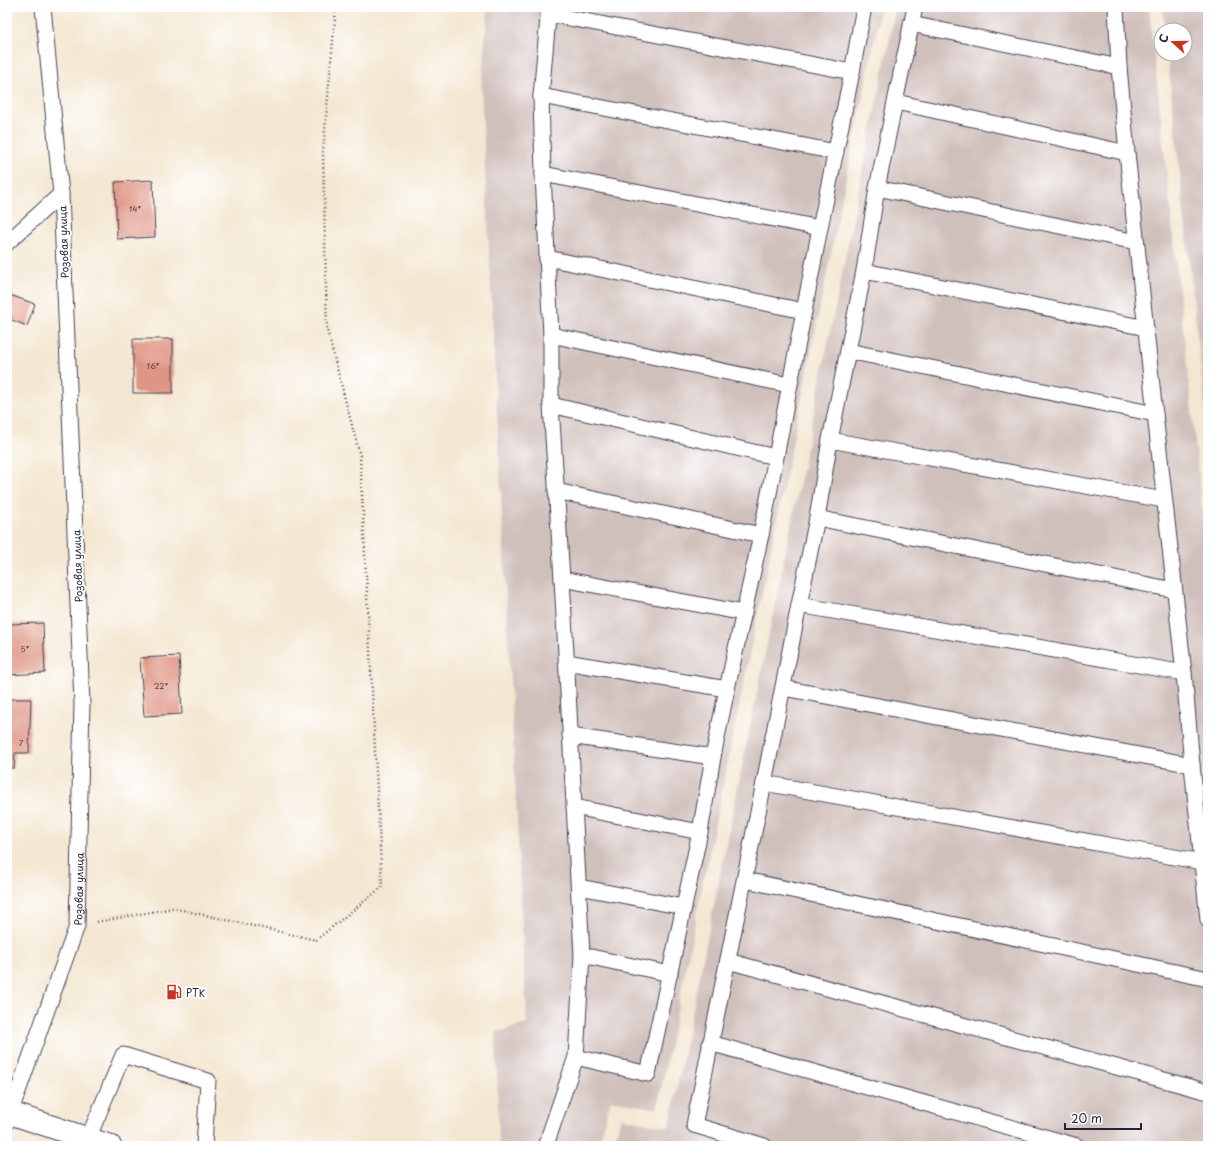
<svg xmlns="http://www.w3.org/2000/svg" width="1215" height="1153" viewBox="0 0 1215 1153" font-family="'Playpen Sans',sans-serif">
<rect width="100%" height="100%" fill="#fff"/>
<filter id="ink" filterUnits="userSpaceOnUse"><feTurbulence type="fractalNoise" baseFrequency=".025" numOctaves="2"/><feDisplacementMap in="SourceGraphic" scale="8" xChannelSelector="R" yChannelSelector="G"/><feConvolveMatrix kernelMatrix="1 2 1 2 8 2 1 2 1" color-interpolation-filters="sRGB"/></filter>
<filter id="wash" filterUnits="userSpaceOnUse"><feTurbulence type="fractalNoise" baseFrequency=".012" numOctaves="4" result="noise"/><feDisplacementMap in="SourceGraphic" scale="16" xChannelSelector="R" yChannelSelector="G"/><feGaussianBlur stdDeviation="0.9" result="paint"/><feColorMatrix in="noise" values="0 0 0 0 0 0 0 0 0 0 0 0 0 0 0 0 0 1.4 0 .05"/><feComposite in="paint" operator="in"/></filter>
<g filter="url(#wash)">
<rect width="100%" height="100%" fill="#f4e7d1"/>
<!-- industrial -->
<path fill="#d0c0bc" d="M488 7H881L657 1109 611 1100 598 1146H499L496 1032 527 1024 481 87Z
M896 7H1149L1208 563V1146H613L621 1118 669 1127Z
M1162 7H1208V435L1167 54H1185V30H1165Z"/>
<g id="blocks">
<!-- building -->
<path fill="#e09584" d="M153 180 155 237 117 239 115 182Z
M7 294 35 304 27 326 7 318Z
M133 339H173V393H133Z
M43 623 45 673 7 675V624Z
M179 656 182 714 144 716 140 658Z
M7 699H31L29 753H15L14 768H7Z"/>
</g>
</g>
<g filter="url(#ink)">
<use href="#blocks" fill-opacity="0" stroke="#424052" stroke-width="1"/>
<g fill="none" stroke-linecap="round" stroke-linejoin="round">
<!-- lane casing -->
<g stroke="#424052" stroke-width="17">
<g id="lane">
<path d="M1116 7 1119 67 1127 153 1155 414 1184 673 1192 765 1208 920"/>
<path d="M548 14 852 72"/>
<path d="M911 24 1119 67"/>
<path d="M541 96 836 152"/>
<path d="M896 102 1127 153"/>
<path d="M543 174 820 228"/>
<path d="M877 188 1136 242"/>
<path d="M7 243 61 194"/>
<path d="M547 258 804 311"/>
<path d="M864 271 1146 328"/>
<path d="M551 335 789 385"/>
<path d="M848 351 1155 414"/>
<path d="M551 405 775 457"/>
<path d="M830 440 1164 500"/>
<path d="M556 491 761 535"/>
<path d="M817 518 1174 590"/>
<path d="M562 579 744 613"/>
<path d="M799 605 1184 673"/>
<path d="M566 662 727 689"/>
<path d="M783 688 1192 765"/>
<path d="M570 736 713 757"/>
<path d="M764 783 1202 862"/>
<path d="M574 807 700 832"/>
<path d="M745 880 1208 979"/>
<path d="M579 887 683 907"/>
<path d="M582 955 670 974"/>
<path d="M728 961 1208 1092"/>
<path d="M710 1043 1077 1146"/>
<path d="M576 1057 648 1074 700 832 713 757 727 689 761 535 820 228 852 72 864 7"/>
<path id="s1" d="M7 1122 77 926 82 703 61 194 43 7"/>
<path d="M88 1139 123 1055 208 1081 204 1146"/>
<path d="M545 1146 549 1136 576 1057 582 955 562 579 551 405V335L543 174 541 96 549 7"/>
<path d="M764 1146 694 1125 764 783 799 605 817 518 830 440 864 271 877 188 915 7"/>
</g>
</g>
<!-- secondary casing -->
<g stroke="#424052" stroke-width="24">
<path id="secondary" d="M7 1112 110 1146"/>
</g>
<!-- path -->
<path stroke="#424052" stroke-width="2.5" stroke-dasharray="1 3" stroke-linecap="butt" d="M97 922 173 908 316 940 382 887 360 456 327 330 323 152 336 7"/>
<!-- lane -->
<use href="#lane" stroke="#fff" stroke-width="15"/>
<!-- secondary -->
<use href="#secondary" stroke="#fff" stroke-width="22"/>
</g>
</g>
<!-- icons -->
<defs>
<g id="fuel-bare" transform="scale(1.2)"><path d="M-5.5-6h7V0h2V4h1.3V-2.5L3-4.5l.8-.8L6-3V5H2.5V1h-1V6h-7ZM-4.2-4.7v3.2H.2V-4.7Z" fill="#c8321e" stroke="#fff" stroke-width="2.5" paint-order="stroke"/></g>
</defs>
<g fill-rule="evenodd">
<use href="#fuel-bare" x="174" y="992"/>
</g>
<g text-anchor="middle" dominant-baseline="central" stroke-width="4" stroke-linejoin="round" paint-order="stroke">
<!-- number labels -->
<g font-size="8" fill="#523f4d">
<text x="135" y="209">14*</text>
<text x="153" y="366">16*</text>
<text x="25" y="649">5*</text>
<text x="161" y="686">22*</text>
<text x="21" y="743">7</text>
</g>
<!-- street labels -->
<g font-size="10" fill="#22223b" stroke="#fff">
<text transform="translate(63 242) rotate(-92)">Розовая улица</text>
<text transform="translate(77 566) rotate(-92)">Розовая улица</text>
<text stroke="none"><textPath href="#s1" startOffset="245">Розовая улица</textPath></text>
</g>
<!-- poi labels -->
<g font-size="10" fill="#22223b" stroke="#fff" text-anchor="start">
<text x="186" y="992">РТК</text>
</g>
</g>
<!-- margin -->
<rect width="1215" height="1153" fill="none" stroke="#fff" stroke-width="24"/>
<!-- north arrow -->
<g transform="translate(1173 42) rotate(291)"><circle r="19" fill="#ffffff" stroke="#a7a7b1"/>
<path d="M0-3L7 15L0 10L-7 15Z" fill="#c8321e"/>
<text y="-6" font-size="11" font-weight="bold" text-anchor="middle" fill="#22223b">С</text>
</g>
<!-- scale -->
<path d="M1065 1123v6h76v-6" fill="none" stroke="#22223b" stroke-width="2"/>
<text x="1071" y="1123" font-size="12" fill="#22223b" stroke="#ffffff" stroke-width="3" paint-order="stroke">20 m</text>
</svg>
